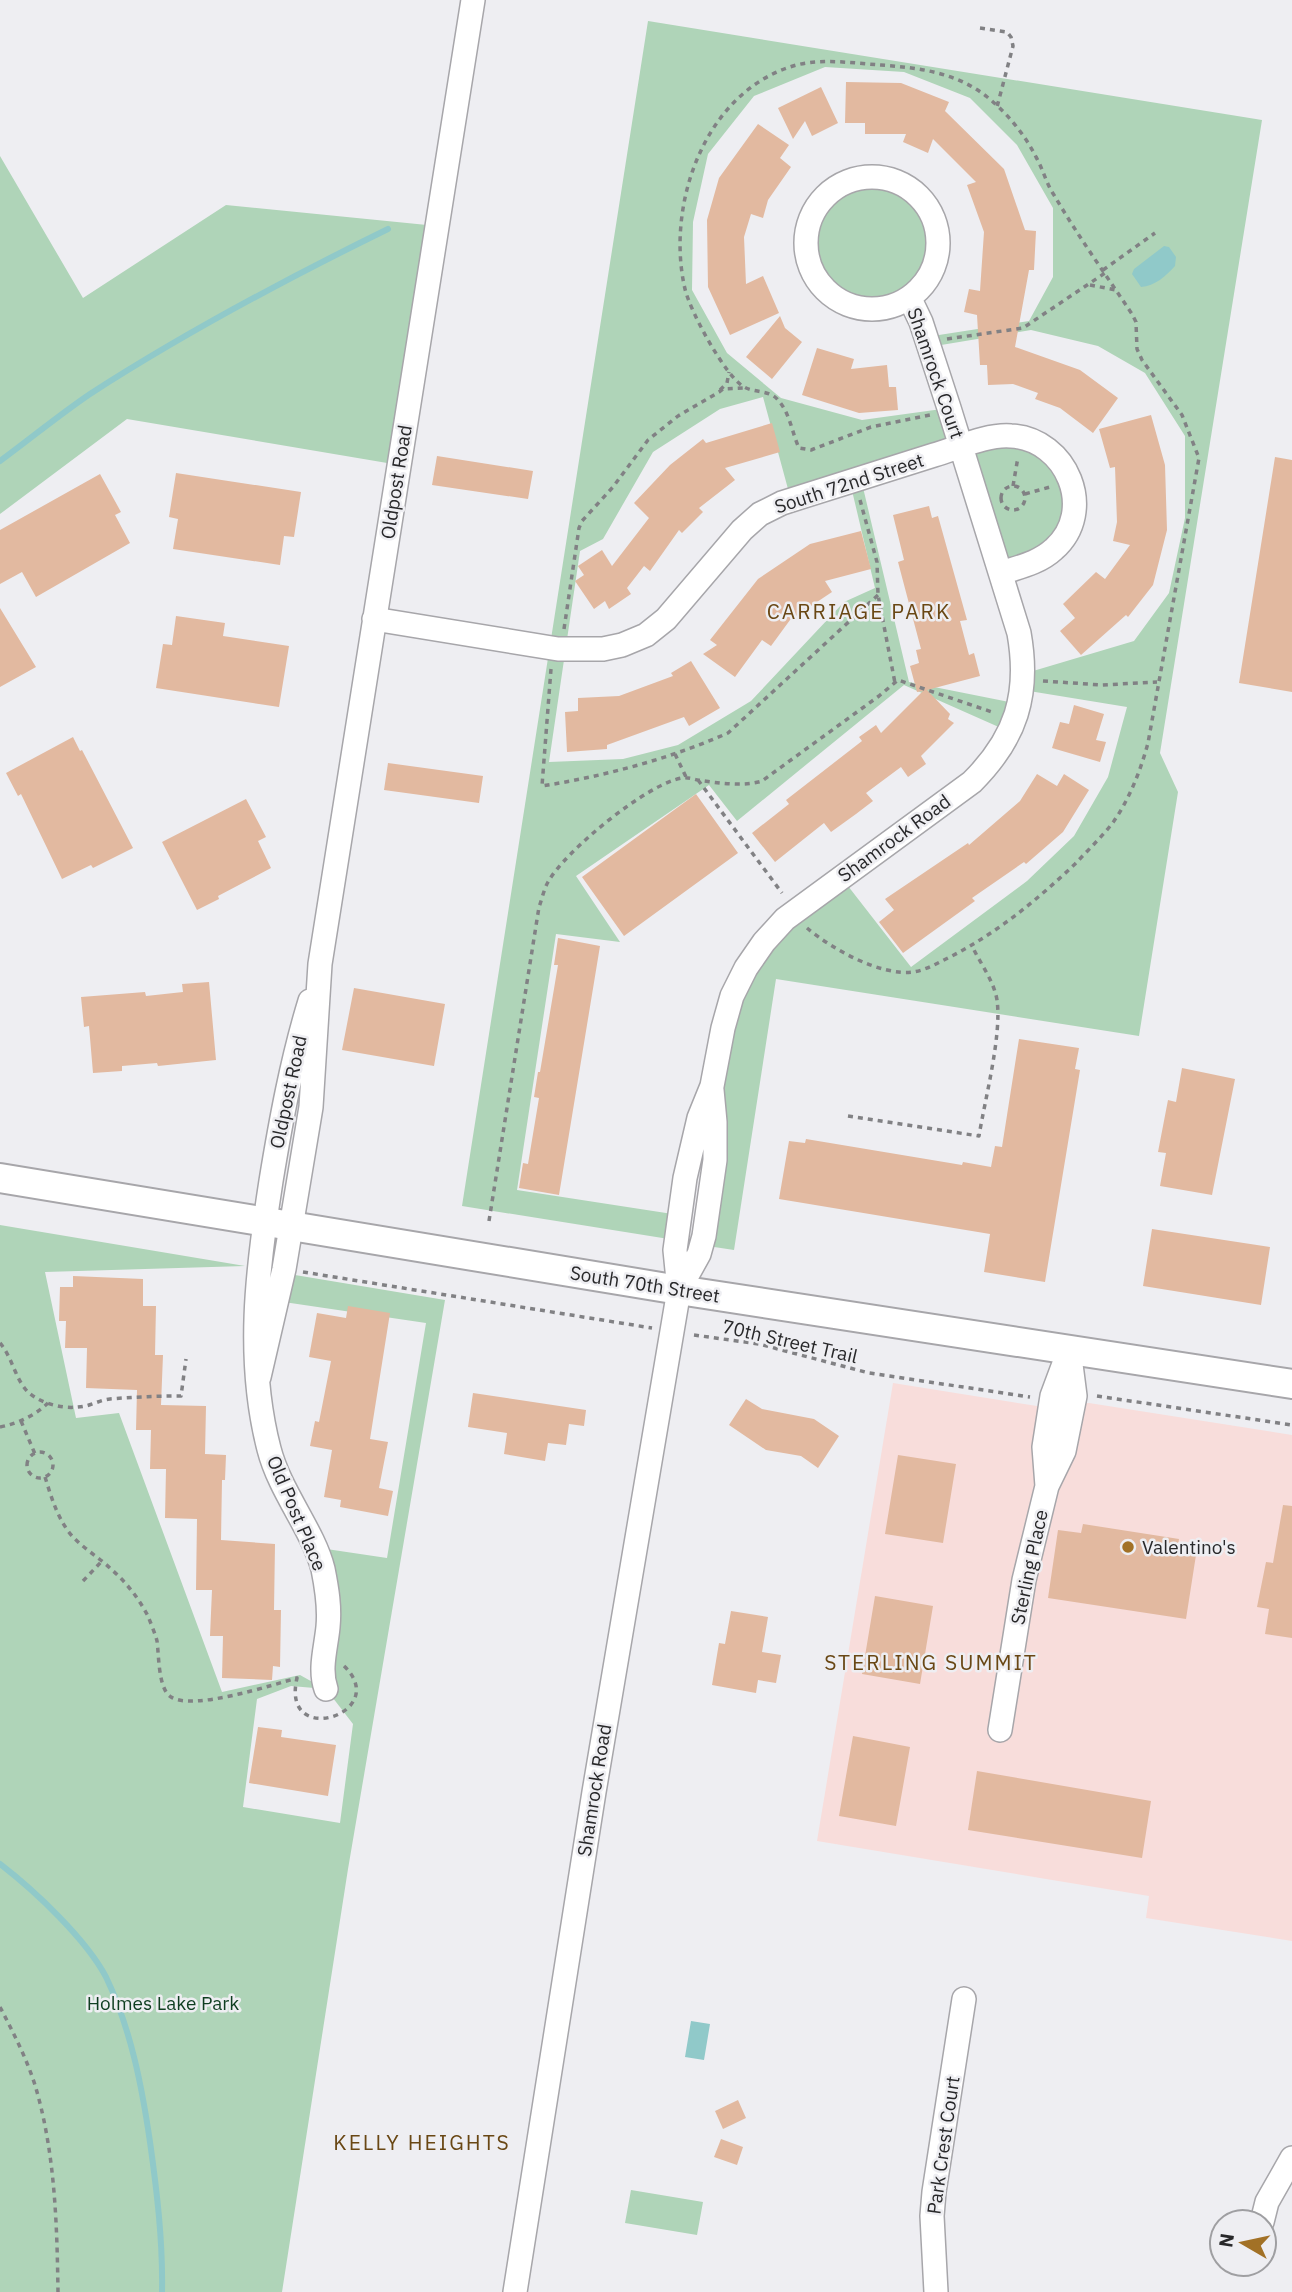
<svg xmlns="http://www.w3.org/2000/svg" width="1292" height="2292" viewBox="0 0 1292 2292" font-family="'IBM Plex Sans',sans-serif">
<rect width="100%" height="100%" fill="#eeeef2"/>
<!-- commercial -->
<path fill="#f8dddb" d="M893 1383 1037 1406 1089 1403 1292 1435V1941L1146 1918 1149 1896 817 1841Z"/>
<!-- green -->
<path fill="#afd4b8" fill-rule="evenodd" d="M648 21 1262 120 1160 753 1178 792 1139 1036 776 979 734 1250 701 1245 715 1122 746 968 841 877 911 967 1027 881 1074 836 1108 777 1127 707 1023 690V674L1134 641 1169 593 1185 518V436L1145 373 1098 346 1031 330 929 347 926 337 1029 321 1053 277V208L1017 145 970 98 904 72 825 67 754 96 708 154 693 222 692 290 727 353 781 398 862 420 949 408 962 447 999 436 1062 463 1067 532 1001 573 962 447 861 479 909 682 1019 704 1010 732 904 685 737 821 709 785 576 876 620 942 556 934 517 1190 679 1215 675 1240 462 1206ZM763 397 791 500 850 482 875 588 844 602 751 701 678 745 623 759 549 762 580 551 603 539 653 452 720 409Z
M0 156 83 298 226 205 437 226 399 465 127 419 0 514Z
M806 243a66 66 0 1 1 132 0a66 66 0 1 1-132 0Z
M0 1225 245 1266 45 1272 76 1418 119 1413 222 1692 300 1675 325 1689 313 1547 387 1558 426 1323 277 1301 283 1273 445 1300 348 1869 282 2292H0ZM291 1686 326 1689 353 1724 340 1823 243 1807 257 1699Z
M631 2190 703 2202 697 2235 625 2223Z"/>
<!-- water -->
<path fill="#90c9c9" d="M1164 246 1169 247 1176 257 1175 266C1166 276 1155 286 1141 287L1132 274 1134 269Z
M691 2021 710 2024 704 2060 685 2057Z"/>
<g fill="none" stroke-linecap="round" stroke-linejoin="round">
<!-- stream -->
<path stroke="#90c9c9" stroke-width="6" d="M0 461C30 439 59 415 90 394 186 332 286 279 388 229
M0 1864C35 1891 86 1939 106 1977 131 2029 142 2087 150 2142 157 2192 163 2242 162 2292"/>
</g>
<!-- building -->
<path fill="#e2b9a0" d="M846 82 901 83 949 102 945 111 1004 169 1025 230 1036 231 1034 270H1029L1015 347 1080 370 1118 398 1093 433 1060 408 1035 399 1038 393 1013 384 988 385 987 365H980L977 315 964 312 969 289 980 291 984 232 967 185 976 182 933 139 928 153 903 142 906 134H865V123H845Z
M821 87 838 123 812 136 805 121 793 139 778 108Z
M758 124 789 145 780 158 791 167 768 200 763 218 751 214 744 237 746 284 763 276 779 313 730 335 708 287 707 220 719 178Z
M780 316 785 328 802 342 772 379 746 357Z
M817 348 854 359 851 369 887 365 889 387H896L898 410 859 413 802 395Z
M1151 415 1165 465 1167 530 1153 585 1128 617 1126 615 1081 655 1060 631 1075 618 1063 604 1096 572 1105 579 1130 545 1113 541 1117 522 1115 467 1110 468 1099 429Z
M772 423 780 452 725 468 735 480 699 508 703 512 682 533 679 530 650 571 644 566 627 588 631 594 609 609 605 601 594 609 575 581 584 575 578 566 602 550 612 566 649 518 634 503 670 465 703 439 706 443Z
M437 456 533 471 528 499 432 485Z
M1275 457 1292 460V692L1239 683Z
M176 473 301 492 294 537 284 536 280 565 173 549 178 519 169 517Z
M100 474 121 512 115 515 130 543 36 597 22 572 0 584V530Z
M929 506 932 518 938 516 967 620 960 621 969 655 974 653 980 676 927 690 950 714 948 719 954 723 921 756 926 764 908 777 901 767 866 793 873 801 856 814 831 832 824 823 775 862 752 833 789 804 786 800 862 741 859 737 876 725 881 733 923 691 917 692 910 666 919 663 916 650 921 649 898 562 904 560 893 515Z
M861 531 871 569 825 581 832 592 790 620 771 646 762 640 735 677 703 654 717 645 710 640 758 579 810 544Z
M0 608 36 667 0 687Z
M176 616 225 623 223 636 289 646 279 707 156 688 163 644 172 645Z
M691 661 720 708 689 726 684 717 607 745V749L567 752 565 712 578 711V698L619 696 673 676 671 673Z
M1074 705 1104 714 1096 740 1106 742 1100 762 1052 748 1060 722 1069 724Z
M73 737 80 751 82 750 133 848 93 868 91 865 62 879 21 794 18 796 6 773Z
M388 763 483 776 479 803 384 790Z
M1037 774 1057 786 1064 774 1089 790 1063 832 1026 864 1024 862 972 898 975 901 903 953 879 922 894 910 885 899 968 843 969 845 1020 801Z
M696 794 738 853 624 936 582 877Z
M246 799 266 837 258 841 271 868 218 896 219 899 197 910 162 842Z
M558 938 600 946 559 1195 519 1188 523 1163 528 1164 539 1098 534 1097 538 1072H540L558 965H554Z
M209 982 216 1060 158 1066 157 1063 122 1066V1071L93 1073 89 1026 84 1027 81 997 145 992 146 996 183 992 182 984Z
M354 988 445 1004 434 1066 342 1050Z
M1019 1039 1079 1048 1075 1069 1080 1070 1045 1282 984 1272 990 1234 779 1199 789 1141 805 1143 806 1139 962 1165 963 1162 991 1167 995 1146 1002 1147Z
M1182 1068 1235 1079 1212 1195 1160 1186 1166 1153 1158 1152 1168 1100 1176 1102Z
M1152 1229 1270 1247 1261 1305 1143 1286Z
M73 1276 143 1279V1306H156L155 1355H163L161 1405 206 1406 205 1454 226 1455 225 1480H222L221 1540 275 1544 274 1610H281L280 1667 273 1666 272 1680 222 1678 223 1636H210L212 1590H196L197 1519 165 1518 166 1469H150L151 1430H136L137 1390 86 1388 87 1348H65L66 1321H59L60 1287H73Z
M348 1306 390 1313 370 1439 388 1442 379 1488 393 1491 388 1516 340 1507 341 1500 324 1497 332 1450 310 1446 315 1421 319 1422 331 1361 309 1357 317 1313 346 1318Z
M473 1393 586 1410 584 1426 569 1424 566 1445 548 1443 545 1461 504 1454 507 1433 468 1427Z
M746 1399 762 1409 814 1419 839 1436 818 1468 801 1456 766 1450 729 1425Z
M898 1455 956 1464 943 1543 885 1534Z
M1283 1505 1292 1506V1638L1265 1634 1269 1609 1257 1607 1266 1562 1273 1563Z
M1083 1524 1179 1539 1177 1552 1196 1555 1186 1619 1048 1598 1058 1530 1081 1533Z
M875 1596 933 1606 920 1684 862 1674Z
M731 1611 768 1617 762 1652 781 1655 776 1683 758 1680 756 1693 712 1685 719 1643 725 1644Z
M258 1727 282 1730 281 1737 336 1745 328 1796 249 1783Z
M853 1736 910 1747 896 1826 839 1816Z
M977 1771 1151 1801 1142 1858 968 1830Z
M738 2100 746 2118 723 2129 715 2111Z
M721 2139 743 2147 737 2165 714 2157Z"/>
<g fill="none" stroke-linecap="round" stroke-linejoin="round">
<!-- minor casing -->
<g stroke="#a7a6aa" stroke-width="26">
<path id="minor" d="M806 243a66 66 0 1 1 132 0a66 66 0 1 1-132 0Z
M374 619 558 649H603L622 645 646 635 666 619 742 530 760 514 782 503C833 487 883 471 934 455 958 448 987 434 1011 436 1067 439 1097 511 1054 549 1039 563 1019 567 1001 573
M310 1001C292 1060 281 1120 271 1181 257 1271 246 1360 269 1449 280 1492 313 1530 323 1569 327 1589 330 1607 328 1627 326 1648 319 1669 326 1689
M679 1290 699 1254 704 1236 715 1160V1122L712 1090
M259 1377 284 1269 311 1107 320 964 473 0
M1047 1486 1044 1447 1052 1396 1068 1353
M1000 1730 1024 1580 1047 1486 1064 1451 1075 1396 1069 1349
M1262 2222 1267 2202 1292 2158
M515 2292 594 1792 679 1290 675 1250 685 1178 699 1118 712 1086 723 1028 732 996 746 968 764 942 785 919 972 782C1016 738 1030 695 1019 633L949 408 921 322 910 299
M936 2292 932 2216 934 2192 964 1999"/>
</g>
<!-- major casing -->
<g stroke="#a7a6aa" stroke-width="32">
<path id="major" d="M0 1178 679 1290 1292 1384"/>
</g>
<!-- path -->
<path stroke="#818184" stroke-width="3.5" stroke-dasharray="5 5" stroke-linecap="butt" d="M980 28 1007 32 1011 37 1013 46 997 107
M1103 270 1155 233
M1090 285 1116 290
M947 339 1023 328 1105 273
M720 390 727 383 729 372
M1001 498a12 12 0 1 1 24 0a12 12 0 1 1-24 0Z
M1013 486 1018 457
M1025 494 1050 487
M860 500 877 562 878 595 895 683
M564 629 579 528 582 521 613 487 648 440 678 416 719 392 723 389 743 388
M551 669 542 786C605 776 669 759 728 733L878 595
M1043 681 1102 685 1157 682
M675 754 686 777
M698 780 782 893
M807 928C832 949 880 976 913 972 927 970 939 962 952 956 998 932 1037 900 1075 864 1088 850 1103 836 1114 821 1130 798 1141 769 1148 743L1199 458 1182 415 1142 360 1137 349 1136 322 1132 314C1106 275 1078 236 1054 195 1046 183 1043 169 1036 157 1024 133 1006 112 986 96 955 72 919 68 881 65 851 63 816 57 787 68 702 98 666 208 685 289 690 311 725 376 744 387 755 393 770 390 778 400 790 413 792 433 799 448L811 450 871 427 930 415
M848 1116 979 1136C985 1099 1002 1035 997 1000 994 981 980 963 972 946
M489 1221 539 907C542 899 544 889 548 882 565 851 648 783 682 778 688 777 693 779 698 780 718 783 743 787 762 781L879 696 898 680 995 713
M303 1272 652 1328
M694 1335 759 1344 869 1373 1030 1397
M0 1343C12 1357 15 1378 27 1391 39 1403 61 1409 78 1407 89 1407 99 1400 110 1399 134 1397 157 1396 181 1396L186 1359
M1097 1396 1292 1425
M21 1421 35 1454
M0 1427C19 1423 34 1416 48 1403
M27 1465a13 13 0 1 1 26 0a13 13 0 1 1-26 0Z
M45 1477C51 1496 56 1514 68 1531 80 1547 98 1556 112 1570 127 1583 139 1599 148 1616 151 1624 155 1633 157 1641 159 1655 158 1689 171 1697 193 1711 272 1685 297 1678 280 1750 393 1713 344 1666
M83 1581 102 1561
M0 2007C13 2032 26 2057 35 2085 55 2152 57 2223 58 2292"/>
<!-- minor -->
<use href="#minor" stroke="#fff" stroke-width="23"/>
<!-- major -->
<use href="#major" stroke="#fff" stroke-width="28"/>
</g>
<!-- markers -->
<circle fill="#a27126" stroke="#eeeef2" stroke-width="2.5" cx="1128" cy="1547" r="7"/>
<g text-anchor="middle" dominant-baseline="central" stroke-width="5" stroke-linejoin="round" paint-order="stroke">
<!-- street labels -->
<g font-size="19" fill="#28282a" stroke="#eeeef2">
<text transform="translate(936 373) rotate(71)">Shamrock Court</text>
<text transform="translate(396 482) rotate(-81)">Oldpost Road</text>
<text transform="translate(849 483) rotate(-18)">South 72nd Street</text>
<text transform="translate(894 838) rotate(-36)">Shamrock Road</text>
<text transform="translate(288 1092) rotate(-78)">Oldpost Road</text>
<text transform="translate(645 1284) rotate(9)">South 70th Street</text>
<text transform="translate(790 1341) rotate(13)">70th Street Trail</text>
<text transform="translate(297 1513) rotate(67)">Old Post Place</text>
<text transform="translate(1029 1567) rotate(-78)">Sterling Place</text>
<text transform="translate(594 1790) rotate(-81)">Shamrock Road</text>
<text transform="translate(943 2145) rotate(-82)">Park Crest Court</text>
</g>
<!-- poi labels -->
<g font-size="19" fill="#28282a" stroke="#eeeef2" text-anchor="start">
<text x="1142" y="1547">Valentino's</text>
</g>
<!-- park labels -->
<g font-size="19" fill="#0f3e21" stroke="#eeeef2">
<text x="163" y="2003">Holmes Lake Park</text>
</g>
<!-- neighbourhood labels -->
<g font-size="21" letter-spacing="2" fill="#694714" stroke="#eeeef2">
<text x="859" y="611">CARRIAGE PARK</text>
<text x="931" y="1662">STERLING SUMMIT</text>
<text x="422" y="2142">KELLY HEIGHTS</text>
</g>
</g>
<!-- north arrow -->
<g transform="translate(1243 2243) rotate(279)"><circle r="33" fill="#eeeef2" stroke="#9f9fa2" stroke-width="2"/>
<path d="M0-5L12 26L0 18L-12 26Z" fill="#a27126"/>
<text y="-10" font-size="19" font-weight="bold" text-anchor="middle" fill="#28282a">N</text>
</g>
</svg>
